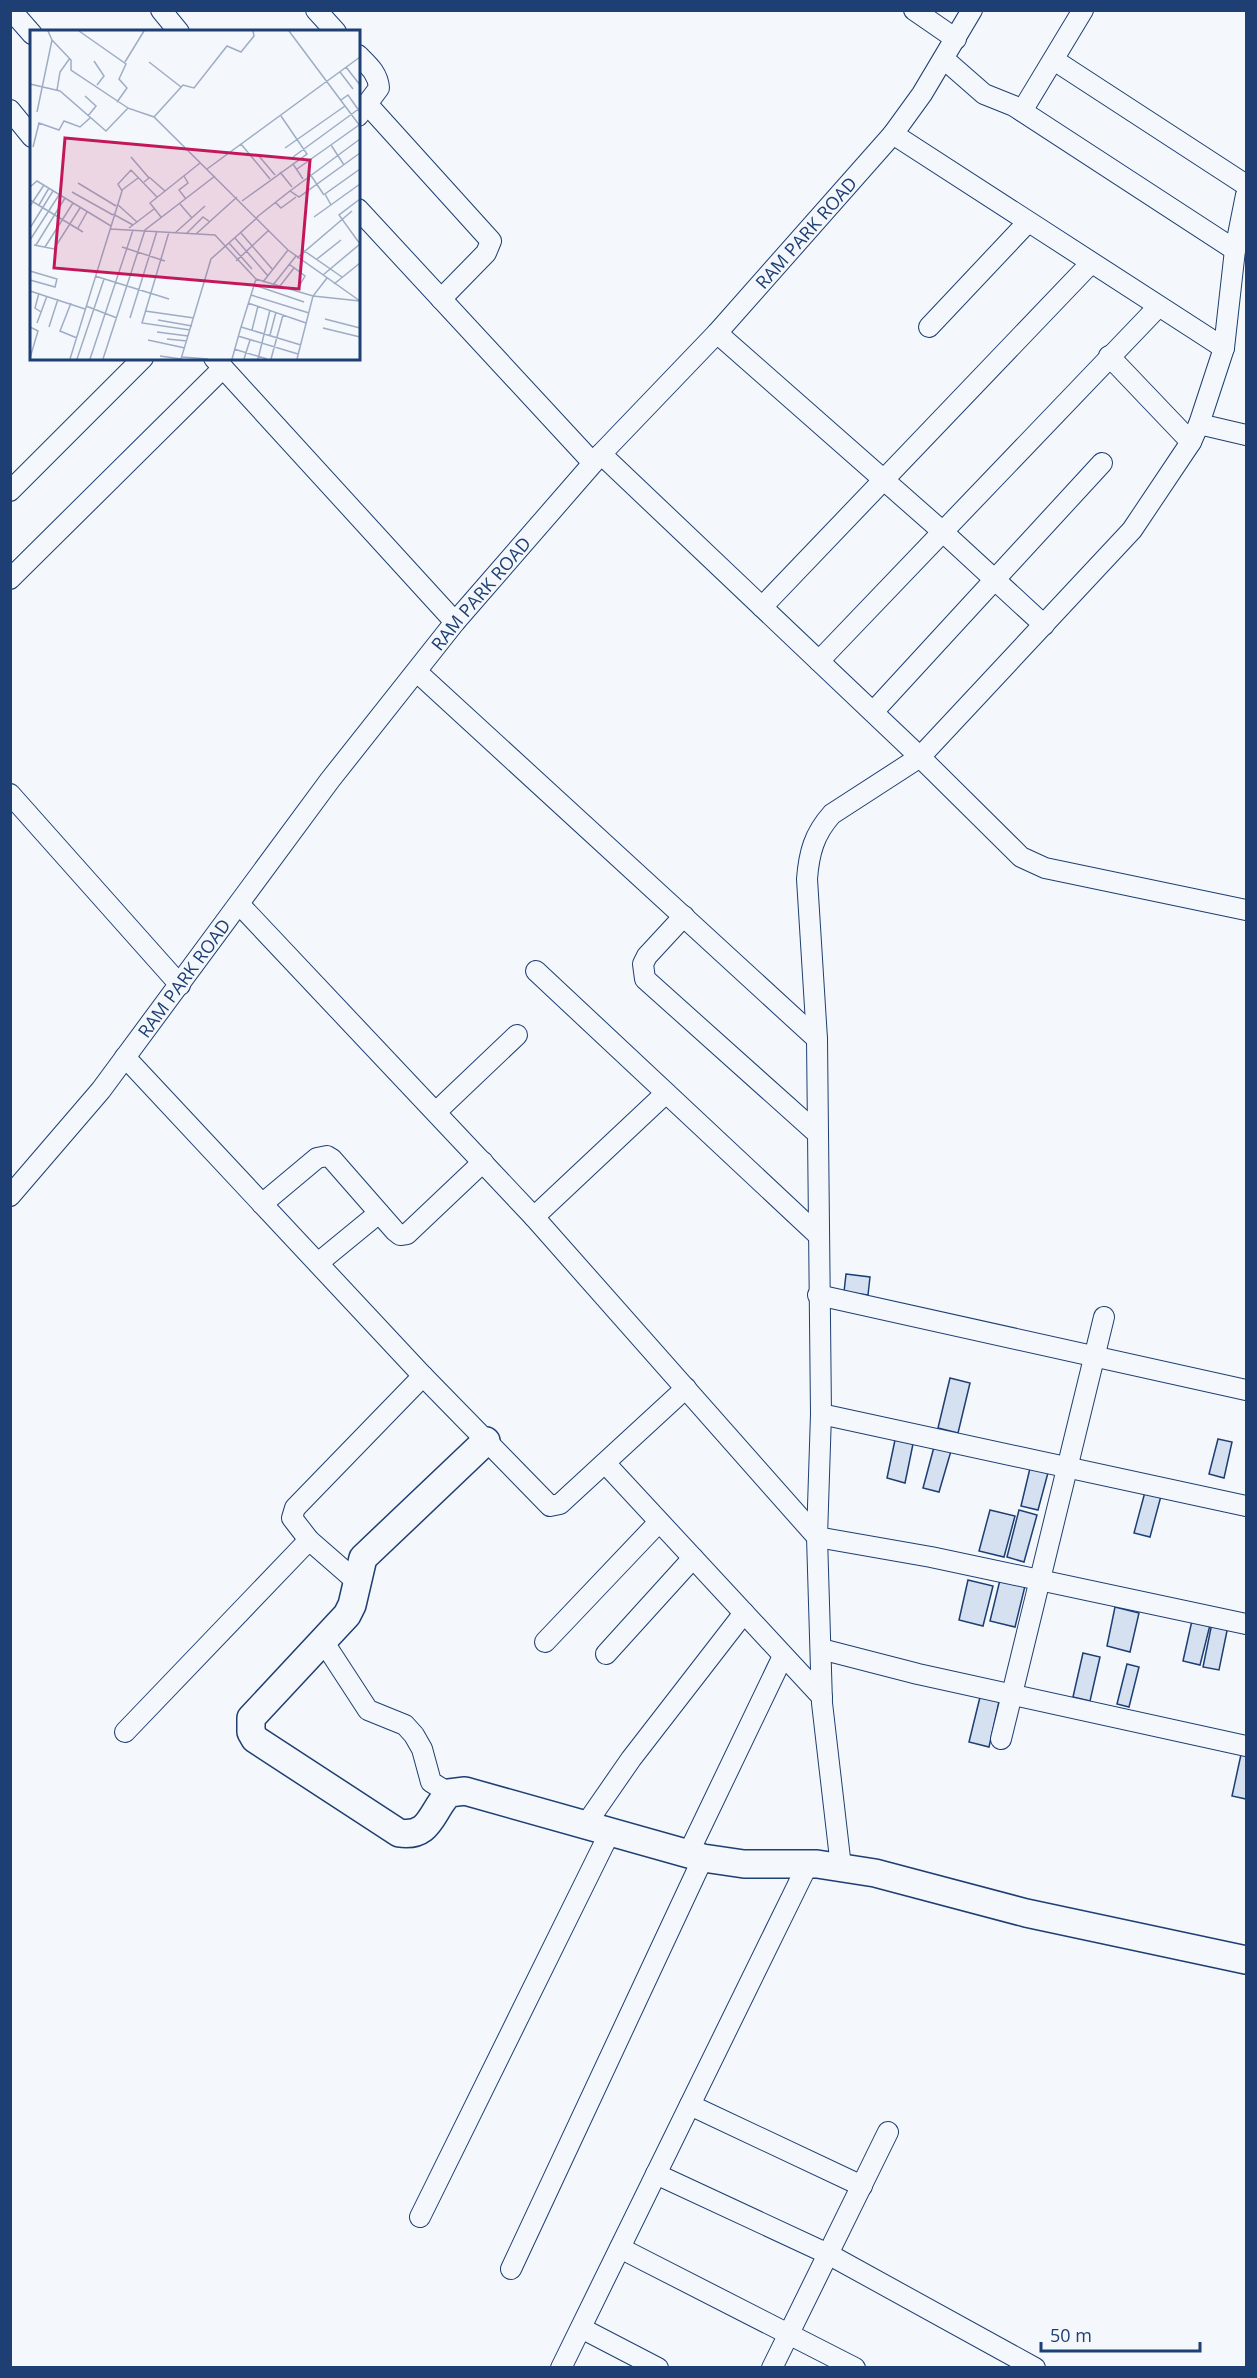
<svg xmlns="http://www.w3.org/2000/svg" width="1257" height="2378" viewBox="0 0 1257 2378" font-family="'Open Sans',sans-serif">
<rect width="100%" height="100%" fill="#f4f7fb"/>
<!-- building -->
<path fill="#d5e0f0" stroke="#1d3f73" stroke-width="1.5" d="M846 1274 870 1277 868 1295 844 1292Z
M950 1378 970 1383 958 1433 938 1428Z
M1218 1439 1232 1442 1224 1478 1209 1474Z
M895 1440 913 1444 905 1483 887 1478Z
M934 1447 951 1451 939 1492 923 1488Z
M1031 1464 1049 1469 1038 1510 1021 1506Z
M1145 1492 1161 1496 1150 1537 1134 1533Z
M990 1510 1015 1516 1004 1557 979 1551Z
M1019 1510 1037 1515 1024 1562 1007 1557Z
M968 1580 993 1586 983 1626 959 1620Z
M1000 1580 1025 1586 1015 1627 990 1621Z
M1115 1607 1139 1613 1130 1652 1107 1646Z
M1193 1616 1211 1621 1200 1665 1183 1661Z
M1212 1623 1228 1626 1219 1670 1203 1667Z
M1083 1653 1100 1657 1090 1701 1073 1697Z
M1127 1664 1139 1667 1129 1707 1117 1704Z
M981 1693 1000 1697 989 1747 969 1742Z
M1242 1750 1246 1751V1799L1232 1796Z"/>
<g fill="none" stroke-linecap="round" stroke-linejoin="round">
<!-- street casing -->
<g stroke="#1d3f73" stroke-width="22">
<g id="street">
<path d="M11 10 32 34"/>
<path d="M161 10 179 32"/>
<path d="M316 10 336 32"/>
<path d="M914 10 956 39"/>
<path d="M358 55C368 65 378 73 379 88L358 116"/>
<path d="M944 59 984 94 1014 106 1235 250"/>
<path d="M1054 60 1246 185"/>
<path d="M368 105 491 241 486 253 441 299"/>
<path d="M10 110 32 137"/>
<path d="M1022 111 1083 10"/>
<path d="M893 134 1224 348"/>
<path d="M358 209 593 463"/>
<path d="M929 327 1028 222"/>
<path d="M717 333 943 532 1044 625"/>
<path d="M1109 356 1191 442"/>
<path d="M214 358 455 622"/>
<path d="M1199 424 1246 435"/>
<path d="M601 454 920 757 1021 857 1045 868 1246 910"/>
<path d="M10 491 143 358"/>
<path d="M10 579 223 368"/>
<path d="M762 607 1091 263"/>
<path d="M819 661 1158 307"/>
<path d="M417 672 817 1039"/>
<path d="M873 712 1102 463"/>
<path d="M10 794 180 985"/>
<path d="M239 904 534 1217 817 1537 931 1557 1246 1624"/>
<path d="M684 916 647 956 643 964 645 979 818 1134"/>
<path d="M536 971 819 1236"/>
<path d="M125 1057 423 1376 550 1506 560 1504 686 1388"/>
<path d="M436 1112 517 1035"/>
<path id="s1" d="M10 1196 101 1090 330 780 455 622 601 454 717 333 893 134 922 94 972 10"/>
<path d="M262 1204 317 1158 327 1156 332 1159 395 1231 400 1235 407 1234 483 1162"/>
<path d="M534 1217 666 1093"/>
<path d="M318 1263 379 1213"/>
<path d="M818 1295 1246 1390"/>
<path d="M821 1414 1246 1506"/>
<path d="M605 1463 822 1697"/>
<path d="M309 1540 292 1518 295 1508 423 1376"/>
<path d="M323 1641 368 1710 405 1725 414 1735 422 1749 431 1782 449 1793"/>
<path d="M545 1642 659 1522"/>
<path d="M821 1649 918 1674 1246 1746"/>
<path d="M606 1654 693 1558"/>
<path d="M125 1732 309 1540 356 1581"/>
<path d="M1001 1739 1104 1317"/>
<path d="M586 1824 631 1759 744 1613"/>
<path d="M688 1854 783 1656"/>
<path d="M841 1867 822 1703 817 1537 821 1414 817 1039 807 879C809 853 814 834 832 814L920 757 1132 530 1191 442 1199 424 1224 348 1235 250 1246 195"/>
<path d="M690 2105 862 2186"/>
<path d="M656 2174 828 2254 1035 2368"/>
<path d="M420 2217 611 1830"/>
<path d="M620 2248 855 2368"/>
<path d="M511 2269 703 1858"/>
<path d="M581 2328 658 2368"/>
<path d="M561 2368 808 1864"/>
<path d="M772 2368 888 2132"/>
</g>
</g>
<!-- secondary casing -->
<g stroke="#1d3f73" stroke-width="30">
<path id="secondary" d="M486 1441 363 1558 352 1605 347 1615 251 1718V1732L255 1739 399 1833C431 1838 431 1811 449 1793L465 1791 703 1858 744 1864H817L875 1873 1026 1913 1246 1960"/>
</g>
<!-- street -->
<use href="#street" stroke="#f4f7fb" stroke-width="20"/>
<!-- secondary -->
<use href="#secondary" stroke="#f4f7fb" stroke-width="27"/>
</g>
<g text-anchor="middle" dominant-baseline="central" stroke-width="4.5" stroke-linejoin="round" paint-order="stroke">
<!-- street labels -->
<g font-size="18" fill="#1d3f73" stroke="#f4f7fb">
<text stroke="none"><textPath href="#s1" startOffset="1251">RAM PARK ROAD</textPath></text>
<text stroke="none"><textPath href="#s1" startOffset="765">RAM PARK ROAD</textPath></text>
<text stroke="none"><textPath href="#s1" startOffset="279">RAM PARK ROAD</textPath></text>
</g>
</g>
<!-- overview -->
<g transform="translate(30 30)">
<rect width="330" height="330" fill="#f4f7fb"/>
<path fill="none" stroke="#9eadc5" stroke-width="1.5" d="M49 1 96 34 89 49 97 58 87 72M259 1 330 96M22 10 41 30V40L98 78M64 31 74 46 67 55M95 32 114 1M119 32 151 57M316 37 330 55M310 42 323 59M0 54 30 61 76 101 98 78 124 87 258 220 330 271M27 60 30 42 40 28M55 66 66 76 58 86M311 70 318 65 330 82M7 82 22 10 18 1M124 87 153 55 164 58 197 16 211 22 224 6 223 1M211 114 240 149M301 115 314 135M3 117 9 93 29 100 34 91 50 97 60 88M255 118 315 76M228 125 245 145M101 127 119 148 114 152M263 127 330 78M263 134 273 149M177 139 330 27M267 139 329 95M250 142 262 157M280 144 294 165M154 146 158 153 149 160 156 169M119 147 135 161M48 153 86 176M0 157 7 151 81 196M92 160 108 148M260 161 330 109M42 162 83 185M330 169 309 185 330 214M0 170 53 202M212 171 277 124 251 86M245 172 251 178 266 167M87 174 107 192M150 174 162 188M9 175 19 158M301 175 295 164 330 139M0 176 14 155M83 184 103 195M131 187 120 173 170 133M227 187 260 161 269 167 330 123M284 187 330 154M0 198 23 161M48 198 57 182M99 198 124 179M80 199 185 205 226 249 283 266 330 271M139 202 112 293 160 300M145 203 175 176M211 203 243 240M156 204 173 187 180 192M166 204 207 167M205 208 238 246M0 210 29 165M199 213 222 239M4 215 24 219 50 178M6 215 35 168M15 217 43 173M92 217 135 231M273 220 312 247M267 228 322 181M287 229 311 210M206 231 239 200M259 234 275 246 267 260M0 241 27 249 25 257 0 250M293 245 330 214M65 246 139 269M226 249 211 297 271 315M233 252 258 220M304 254 330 233M224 255 274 272M243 255 266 226M250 256 264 238M0 261 55 279M9 263 5 278 11 282M221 265 279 283M41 273 30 301 47 308M218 273 276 293M56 276 87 288M115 281 164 288M100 288 127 201M295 289 330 298M128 290 162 296M7 293 17 266M0 297 8 301 0 328M19 297 28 269M293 298 330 307M222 300 228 276M127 302 158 306M240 305 246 282M208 306 268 324M137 309 157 311M118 310 155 318M204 319 237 329M130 326 151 329 181 229 228 187M152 327 178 329M40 329 92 161 88 154 101 140 127 167M47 329 74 249M60 329 103 200M73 329 115 200 185 146M202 329 211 297M214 329 220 310M228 329 240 280M241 329 253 285M267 329 283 266 297 248"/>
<path fill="#c2185b" fill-opacity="0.15" stroke="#c2185b" stroke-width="3" d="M35 108 280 130 269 259 24 238Z"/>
<rect width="330" height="330" fill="none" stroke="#1d3f73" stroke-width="3"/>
</g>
<!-- border -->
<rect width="1257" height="2378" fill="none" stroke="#1d3f73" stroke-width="24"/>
<!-- scale -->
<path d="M1041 2342v9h159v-9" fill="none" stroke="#1d3f73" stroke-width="3"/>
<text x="1050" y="2342" font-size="18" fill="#1d3f73" stroke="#f4f7fb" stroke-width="4.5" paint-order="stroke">50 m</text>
</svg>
